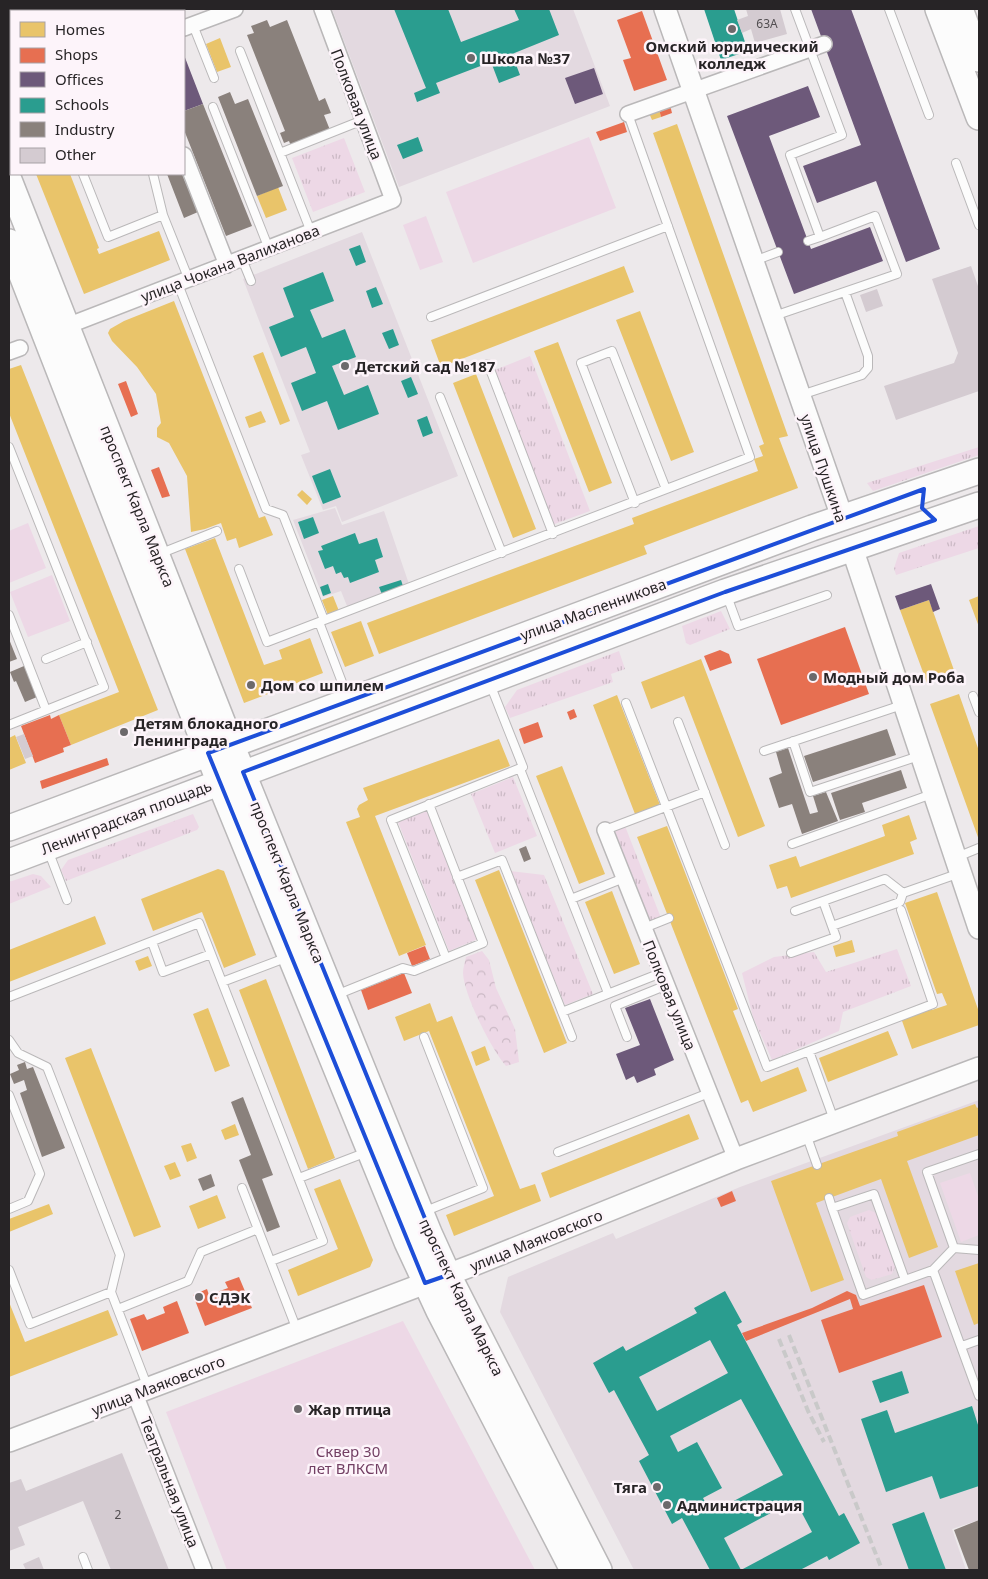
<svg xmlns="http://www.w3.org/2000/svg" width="988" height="1579" viewBox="0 0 988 1579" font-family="'Noto Sans',sans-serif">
<defs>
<pattern id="grass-tufts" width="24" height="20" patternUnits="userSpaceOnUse" patternTransform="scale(1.25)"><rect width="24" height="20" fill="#edd8e6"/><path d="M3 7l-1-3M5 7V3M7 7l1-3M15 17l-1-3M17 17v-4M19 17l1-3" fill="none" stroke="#cbb9c5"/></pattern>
<pattern id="forest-crowns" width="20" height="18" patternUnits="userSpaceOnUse" patternTransform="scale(1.25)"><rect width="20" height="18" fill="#edd8e6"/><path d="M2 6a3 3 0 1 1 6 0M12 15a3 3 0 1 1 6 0" fill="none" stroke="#cbb9c5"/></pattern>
</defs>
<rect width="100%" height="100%" fill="#ede9eb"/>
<!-- built -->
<path fill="#e3d9e0" d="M332 9H573L610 106 399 187Z
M362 232 458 476 342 522 336 506 323 510 301 455 310 452 243 279Z
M335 508 342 525 384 511 410 587 349 611 341 591 323 597 293 520Z
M979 1100V1520L952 1529 966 1570H634L500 1312 508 1277 613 1233 616 1239 740 1187Z"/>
<!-- grass -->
<path fill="url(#grass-tufts)" d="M344 138 365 192 313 212 292 158Z
M530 356 590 511 552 525 492 371Z
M979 447V455L873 491 867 483Z
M979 526V548L896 575 894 568 899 553Z
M721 611 730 629 690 645 686 643 682 626Z
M619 651 625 669 611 674 613 682 510 718 505 707 517 690Z
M513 777 537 836 495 853 471 794Z
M427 811 478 939 449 951 398 822Z
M193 814 199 827 197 830 66 881 61 870 68 860Z
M625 826 661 918 645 925 608 832Z
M510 871 544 875 593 994 565 1005Z
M33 874 41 876 51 887 9 904V882Z
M897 949 911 986 843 1012 839 1031 772 1060 753 1017 742 973 774 957 814 952 826 972Z
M869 1210 876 1213 895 1267 892 1274 872 1280 866 1277 847 1223 850 1217Z"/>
<!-- forest -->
<path fill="url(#forest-crowns)" d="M482 951 489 960 496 988 515 1029 519 1062 506 1066C491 1049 464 995 463 973 463 968 465 962 466 957Z"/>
<!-- park -->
<path fill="#edd8e6" d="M589 137 616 208 473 263 446 192Z
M426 216 443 262 420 270 403 225Z
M28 523 46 568 9 583V531Z
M52 575 70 621 28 637 10 592Z
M970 1173 979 1199V1235L961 1242 940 1183Z
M403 1321 535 1570H227L166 1412Z"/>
<!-- homes -->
<path fill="#e9c46a" d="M9 9H18L19 11H11V52L9 51Z
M59 9H125L126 11H53Z
M220 38 231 67 217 72 206 44Z
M659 109 661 117 652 120 649 113Z
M677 124 788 436 779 438 798 488 644 546 647 554 379 654 367 623 634 524 632 518 758 471 754 459 763 456 759 446 764 444 653 133Z
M36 174H70L99 248 97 249 99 254 159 231 170 260 84 294Z
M278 187 287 210 266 218 257 196Z
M624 266 634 292 441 367 431 340Z
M174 301 259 518 265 516 273 535 239 548 236 538 227 541 221 523 205 529 191 532 187 476 169 443 157 437V428L161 423 156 394 137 367 112 341 108 333 110 329 124 321Z
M640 311 694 452 671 461 616 320Z
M558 342 612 483 589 492 534 351Z
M263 352 290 421 280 425 253 356Z
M21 365 158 710 71 745 59 715 119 692 9 413V369Z
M476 374 536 529 513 538 453 383Z
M261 411 266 422 249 428 245 417Z
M302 490 312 499 307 505 297 495Z
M215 538 264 665 282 659 279 650 310 638 323 673 244 703 185 549Z
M333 596 339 611 328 615 322 600Z
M979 596V627L969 600Z
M929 600 955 673 927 683 900 610Z
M361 621 374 656 345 667 331 632Z
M701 659 765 826 738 837 684 696 651 709 641 682Z
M959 694 979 751V840L930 704Z
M617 695 660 805 635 814 593 705Z
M15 735 26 763 9 770V738Z
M499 739 510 766 375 816 426 945 399 956 346 822 360 817 357 809 359 805 368 800 363 788Z
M562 766 605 874 579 884 536 776Z
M909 815 917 839 910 842 914 854 791 898 787 886 777 889 769 865 796 856 800 867 885 836 882 825Z
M667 826 738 1009 733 1011 761 1082 798 1067 807 1091 753 1112 748 1100 741 1103 637 837Z
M218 869 224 871 256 955 224 968 202 912 153 931 141 899Z
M499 870 567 1043 544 1053 475 880Z
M612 891 640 964 614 974 585 902Z
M937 892 979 1012V1025L912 1049 901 1018 932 1008V1010L947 1005 942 993 937 994 905 903Z
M95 916 106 944 9 982V950Z
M852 940 855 952 836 957 833 946Z
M148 956 152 966 139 971 135 961Z
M266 979 335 1158 308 1169 239 990Z
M430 1003 437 1022 452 1016 520 1189 535 1184 541 1201 454 1236 446 1215 494 1196 429 1031 404 1041 395 1017Z
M208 1008 230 1066 215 1072 193 1014Z
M888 1031 898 1055 828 1082 819 1058Z
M485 1046 490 1060 476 1066 471 1052Z
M91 1048 161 1227 134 1237 65 1058Z
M975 1104 977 1108 979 1107V1135L907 1161 938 1247 909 1258 881 1179 816 1203 844 1280 811 1292 771 1181 898 1136 897 1132Z
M689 1114 699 1139 550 1198 541 1173Z
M235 1124 239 1135 225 1140 221 1130Z
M191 1143 197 1158 187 1162 181 1146Z
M175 1162 181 1176 170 1180 164 1166Z
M340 1179 373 1260 370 1267 298 1296 288 1270 338 1249 314 1189Z
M217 1195 226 1218 198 1229 189 1206Z
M49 1204 53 1214 9 1232V1219Z
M979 1263V1323L974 1325 955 1271Z
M9 1302 25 1342 108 1310 118 1335 9 1377Z"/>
<!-- shops -->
<path fill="#e76f51" d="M642 11 667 80 634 91 623 60 631 58 617 20Z
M670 105 672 113 661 117 659 109Z
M624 122 627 132 600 141 596 132Z
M126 381 138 414 131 417 118 384Z
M159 467 170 496 162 498 151 470Z
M845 627 869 694 781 725 757 659Z
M720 650 729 654 732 663 710 671 704 656Z
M574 709 577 717 570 720 567 712Z
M50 715 51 719 59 715 71 745 63 748 64 752 35 763 21 726Z
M538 722 543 737 524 744 519 729Z
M107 758 109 765 42 789 40 781Z
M425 946 430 959 412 966 407 953Z
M404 973 412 993 368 1010 361 990Z
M732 1191 736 1201 721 1207 717 1198Z
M239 1277 252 1308 205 1326 193 1295 207 1289 209 1295 228 1288 225 1282Z
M924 1285 942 1337 839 1373 821 1320 853 1309 850 1299 746 1341 742 1333 812 1308 847 1291 856 1295 860 1306Z
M177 1301 189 1333 142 1351 130 1319 144 1314 147 1320 165 1313 163 1307Z"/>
<!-- offices -->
<path fill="#6d597a" d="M811 9H851L940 249 906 262 876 181 817 203 803 166 861 145Z
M184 55 203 104 184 111Z
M594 68 603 94 575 104 565 78Z
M808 86 820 117 769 136 811 249 870 227 883 261 794 294 727 116Z
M931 584 940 609 933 612 929 600 900 610 895 596Z
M650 999 674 1060 654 1069 656 1075 637 1083 634 1076 626 1080 616 1054 640 1045 625 1008Z"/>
<!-- schools -->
<path fill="#2a9d8f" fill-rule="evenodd" d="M394 9H448L461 42 519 20 514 9H549L559 35 512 54 520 75 499 83 491 62 436 83 440 93 417 102 414 93 426 88Z
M704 9H734L748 51 721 60Z
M418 137 423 151 403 159 397 145Z
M360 245 366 262 356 266 349 249Z
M323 272 334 301 310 310 322 338 345 329 356 357 332 366 344 395 368 385 379 414 338 430 327 401 302 411 291 383 316 373 306 347 281 357 269 327 294 317 283 288Z
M376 287 383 304 372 308 366 291Z
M393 329 399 345 389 349 382 333Z
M411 377 418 394 408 398 401 381Z
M427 416 433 433 423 437 417 420Z
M330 469 341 497 323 504 312 476Z
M313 517 319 533 304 539 298 522Z
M355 533 359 544 377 538 383 557 375 560 379 572 350 583 348 577 344 578 341 572 336 574 333 566 325 569 318 551 323 550 321 546Z
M401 580 404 589 383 597 379 587Z
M328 584 331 593 323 596 320 587Z
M725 1291 742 1322 737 1325 839 1516 844 1513 860 1543 829 1560 827 1556 800 1570H710L682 1518 672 1524 639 1461 649 1455 614 1390 609 1393 593 1363 623 1346 626 1351 697 1313 694 1308ZM710 1340 728 1373 657 1411 639 1377ZM741 1399 783 1475 711 1513 703 1498 722 1488 697 1442 678 1452 670 1436ZM795 1500 812 1532 741 1570 724 1538Z
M902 1371 909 1393 880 1403 872 1381Z
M972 1406 979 1428V1486L940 1499 932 1476 886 1492 861 1419 887 1410 895 1433Z
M924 1512 946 1570H909L892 1524Z"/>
<!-- industry -->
<path fill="#8a817c" d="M267 20 270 27 287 20 319 101 325 98 331 113 324 115 330 130 291 146 289 141 284 143 280 133 285 131 247 35 254 33 251 26Z
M230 92 235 104 248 99 283 186 257 196 218 97Z
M203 104 252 226 226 236 184 130V111Z
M167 174H182L198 212 184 218Z
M9 639 17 659 9 662Z
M24 666 37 697 25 702 16 681 14 682 10 672Z
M887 729 896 755 813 782 804 756Z
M788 748 810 814 818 812 813 796 826 792 838 821 802 834 792 804 779 808 769 778 782 773 776 752Z
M901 770 907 788 862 803 865 812 840 820 831 793Z
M526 846 531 859 524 862 519 849Z
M25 1062 27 1069 33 1067 65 1148 42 1157 20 1093 27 1090 24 1080 14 1084 10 1074 19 1070 17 1065Z
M243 1097 273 1175 262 1179 280 1227 267 1232 239 1160 251 1155 231 1102Z
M211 1174 215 1186 203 1191 198 1179Z
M979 1520V1570H969L954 1530Z"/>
<!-- building -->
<path fill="#d4cbd1" d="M746 9H780L787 34 755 43 751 29 742 33 737 20 748 16Z
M971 266 979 289V391L896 420 884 386 954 363 958 353 932 279Z
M877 289 883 306 866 312 860 295Z
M24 734 33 756 25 759 16 737Z
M122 1453 169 1570H111L83 1501 18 1527 25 1545 9 1551V1483L21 1479 26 1491Z
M39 1557 44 1570H26L23 1564Z"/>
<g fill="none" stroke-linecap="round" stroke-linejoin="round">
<!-- lane casing -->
<g stroke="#bab8b9" stroke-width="10">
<path id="lane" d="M142 9 143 11
M889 9 929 115
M193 25 214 78
M240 51 311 232
M213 107 269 249
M280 153 363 120
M956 163 979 225
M83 174 108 237 163 215 189 280
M153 174 163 215
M808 241 820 237
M242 259 251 281
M754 261 778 252
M178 284 266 509 283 515 324 620
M774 316 897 274 875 216 820 237 790 155 842 135 795 9
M431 317 668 226
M488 364 553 534
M801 395 862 375 868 368V356L845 292
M440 397 502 553
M9 447 104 687 9 725
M635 503 581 363 612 351 666 489
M159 554 217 531
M239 569 267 642 319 622
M727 596 738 626 827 595
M9 615 46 710
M46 659 87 642
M973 696 979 712
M348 698 319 622 750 457 628 114
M626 703 767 1067 933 1004 901 910
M678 722 725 845
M793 741 810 792 919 756
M764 751 902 705
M520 769 608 993
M429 804 483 943 446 958
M605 830 705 792
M792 844 932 794
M48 850 67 900
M957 857 979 848
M457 877 502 860 572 1037
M903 893 960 873
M571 899 624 878
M795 911 885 879 903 893
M832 926 900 902 903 893
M644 928 669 918
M152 942 163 972 211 954
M791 953 836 937 823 901
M222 982 288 957
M336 995 403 968 414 971 446 958 391 820 523 767 490 684
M9 997 199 923 323 1241 271 1261
M562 1012 661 973
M627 1037 615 1006 667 985
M9 1040 18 1053 47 1067 120 1255 111 1292 148 1388
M809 1051 834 1120
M9 1095 40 1174 28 1201 9 1209
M806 1134 817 1165
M558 1152 709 1093
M299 1178 367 1152
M242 1188 297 1330
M829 1198 832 1208
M423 1212 483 1188 424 1037
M954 1248 927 1172 979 1154
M979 1250 954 1248 933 1270 979 1396
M9 1270 30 1324 111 1292
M905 1280 874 1194 832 1208 863 1295 933 1270
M118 1309 188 1281 201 1252 258 1229
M962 1346 979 1340
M83 1557 88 1570"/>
</g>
<!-- street casing -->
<g stroke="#bab8b9" stroke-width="18">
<path id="street" d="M184 28 235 9
M9 96 11 95
M628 114 824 44
M184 155 227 265
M67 326 393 200 322 9
M9 352 20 348
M605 830 736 1159
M135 1394 204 1570"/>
</g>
<!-- secondary casing -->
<g stroke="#bab8b9" stroke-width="24">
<path id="secondary" d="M665 9 842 517
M852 548 979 928
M9 1441 476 1264 736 1159 979 1068"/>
</g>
<!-- primary casing -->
<g stroke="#bab8b9" stroke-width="28">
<path id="primary" d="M938 9 979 117
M960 9 979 59
M9 180 231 744 429 1233 448 1275 599 1570
M9 242 219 781 407 1242 439 1311 573 1570
M9 828 812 528 979 471
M9 862 725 592 979 505"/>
</g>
<!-- lane -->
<use href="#lane" stroke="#fcfcfc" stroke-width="8"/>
<!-- street -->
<use href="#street" stroke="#fcfcfc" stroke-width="15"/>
<!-- secondary -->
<use href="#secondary" stroke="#fcfcfc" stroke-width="21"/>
<!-- primary -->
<use href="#primary" stroke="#fcfcfc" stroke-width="25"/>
<!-- rail -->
<path stroke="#c9c9c9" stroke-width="4" stroke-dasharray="8 4" stroke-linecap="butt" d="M789 1335 881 1567
M779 1339 808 1411 824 1442"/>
</g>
<!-- marked area -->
<path fill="none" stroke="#1d4ed8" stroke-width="4" stroke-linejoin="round" d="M924 489 922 508 935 520 725 592 243 772 448 1275 425 1283 208 753Z"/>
<!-- markers -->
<g fill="#6c696b" stroke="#fdf4fa" stroke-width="2">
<circle cx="732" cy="29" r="5"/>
<circle cx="471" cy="58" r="5"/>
<circle cx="345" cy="366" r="5"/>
<circle cx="813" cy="677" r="5"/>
<circle cx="251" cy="685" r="5"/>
<circle cx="124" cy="732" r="5"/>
<circle cx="199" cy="1297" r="5"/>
<circle cx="298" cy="1409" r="5"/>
<circle cx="657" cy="1487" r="5"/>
<circle cx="667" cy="1505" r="5"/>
</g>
<g text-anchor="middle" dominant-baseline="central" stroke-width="5" stroke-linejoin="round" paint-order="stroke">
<!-- number labels -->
<g font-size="12" fill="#524e51">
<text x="767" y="23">63А</text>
<text x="118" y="1514">2</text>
</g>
<!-- poi labels -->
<g font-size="15" font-weight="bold" fill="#272426" stroke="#fdf4fa" text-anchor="start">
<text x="732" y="46" text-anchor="middle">Омский юридический<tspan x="732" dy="17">колледж</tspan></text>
<text x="481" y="58">Школа №37</text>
<text x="355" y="366">Детский сад №187</text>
<text x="823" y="677">Модный дом Роба</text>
<text x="261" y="685">Дом со шпилем</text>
<text x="134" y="723">Детям блокадного<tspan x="134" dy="17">Ленинграда</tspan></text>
<text x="209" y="1297">СДЭК</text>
<text x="308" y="1409">Жар птица</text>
<text x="647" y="1487" text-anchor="end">Тяга</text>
<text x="677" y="1505">Администрация</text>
</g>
<!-- street labels -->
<g font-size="15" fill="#272426" stroke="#fdf4fa">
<text transform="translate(357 104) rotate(69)">Полковая улица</text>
<text transform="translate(230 263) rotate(-21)">улица Чокана Валиханова</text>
<text transform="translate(824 468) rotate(71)">улица Пушкина</text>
<text transform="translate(138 506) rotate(68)">проспект Карла Маркса</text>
<text transform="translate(593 609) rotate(-20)">улица Масленникова</text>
<text transform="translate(126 817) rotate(-21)">Ленинградская площадь</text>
<text transform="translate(288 882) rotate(68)">проспект Карла Маркса</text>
<text transform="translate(670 995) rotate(68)">Полковая улица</text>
<text transform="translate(536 1240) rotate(-22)">улица Маяковского</text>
<text transform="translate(462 1297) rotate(64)">проспект Карла Маркса</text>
<text transform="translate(158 1385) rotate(-21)">улица Маяковского</text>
<text transform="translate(170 1482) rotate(69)">Театральная улица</text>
</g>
<!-- park labels -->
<g font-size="15" fill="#723f63" stroke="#fdf4fa">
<text x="348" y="1451">Сквер 30<tspan x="348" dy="17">лет ВЛКСМ</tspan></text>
</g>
</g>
<!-- border -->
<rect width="988" height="1579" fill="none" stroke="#272426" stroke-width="20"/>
<!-- legend -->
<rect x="10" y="10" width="175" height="165" fill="#fdf4fa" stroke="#a7a1a5"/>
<rect x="20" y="22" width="25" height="15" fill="#e9c46a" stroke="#a7a1a5"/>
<text x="55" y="35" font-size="15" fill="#272426">Homes</text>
<rect x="20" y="48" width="25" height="15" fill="#e76f51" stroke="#a7a1a5"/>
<text x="55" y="60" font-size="15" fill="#272426">Shops</text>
<rect x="20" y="72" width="25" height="15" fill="#6d597a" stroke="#a7a1a5"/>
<text x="55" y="85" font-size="15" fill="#272426">Offices</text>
<rect x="20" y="98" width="25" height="15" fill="#2a9d8f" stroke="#a7a1a5"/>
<text x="55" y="110" font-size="15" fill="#272426">Schools</text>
<rect x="20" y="122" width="25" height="15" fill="#8a817c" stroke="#a7a1a5"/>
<text x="55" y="135" font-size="15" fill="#272426">Industry</text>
<rect x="20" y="148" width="25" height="15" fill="#d4cbd1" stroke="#a7a1a5"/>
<text x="55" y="160" font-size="15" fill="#272426">Other</text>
</svg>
